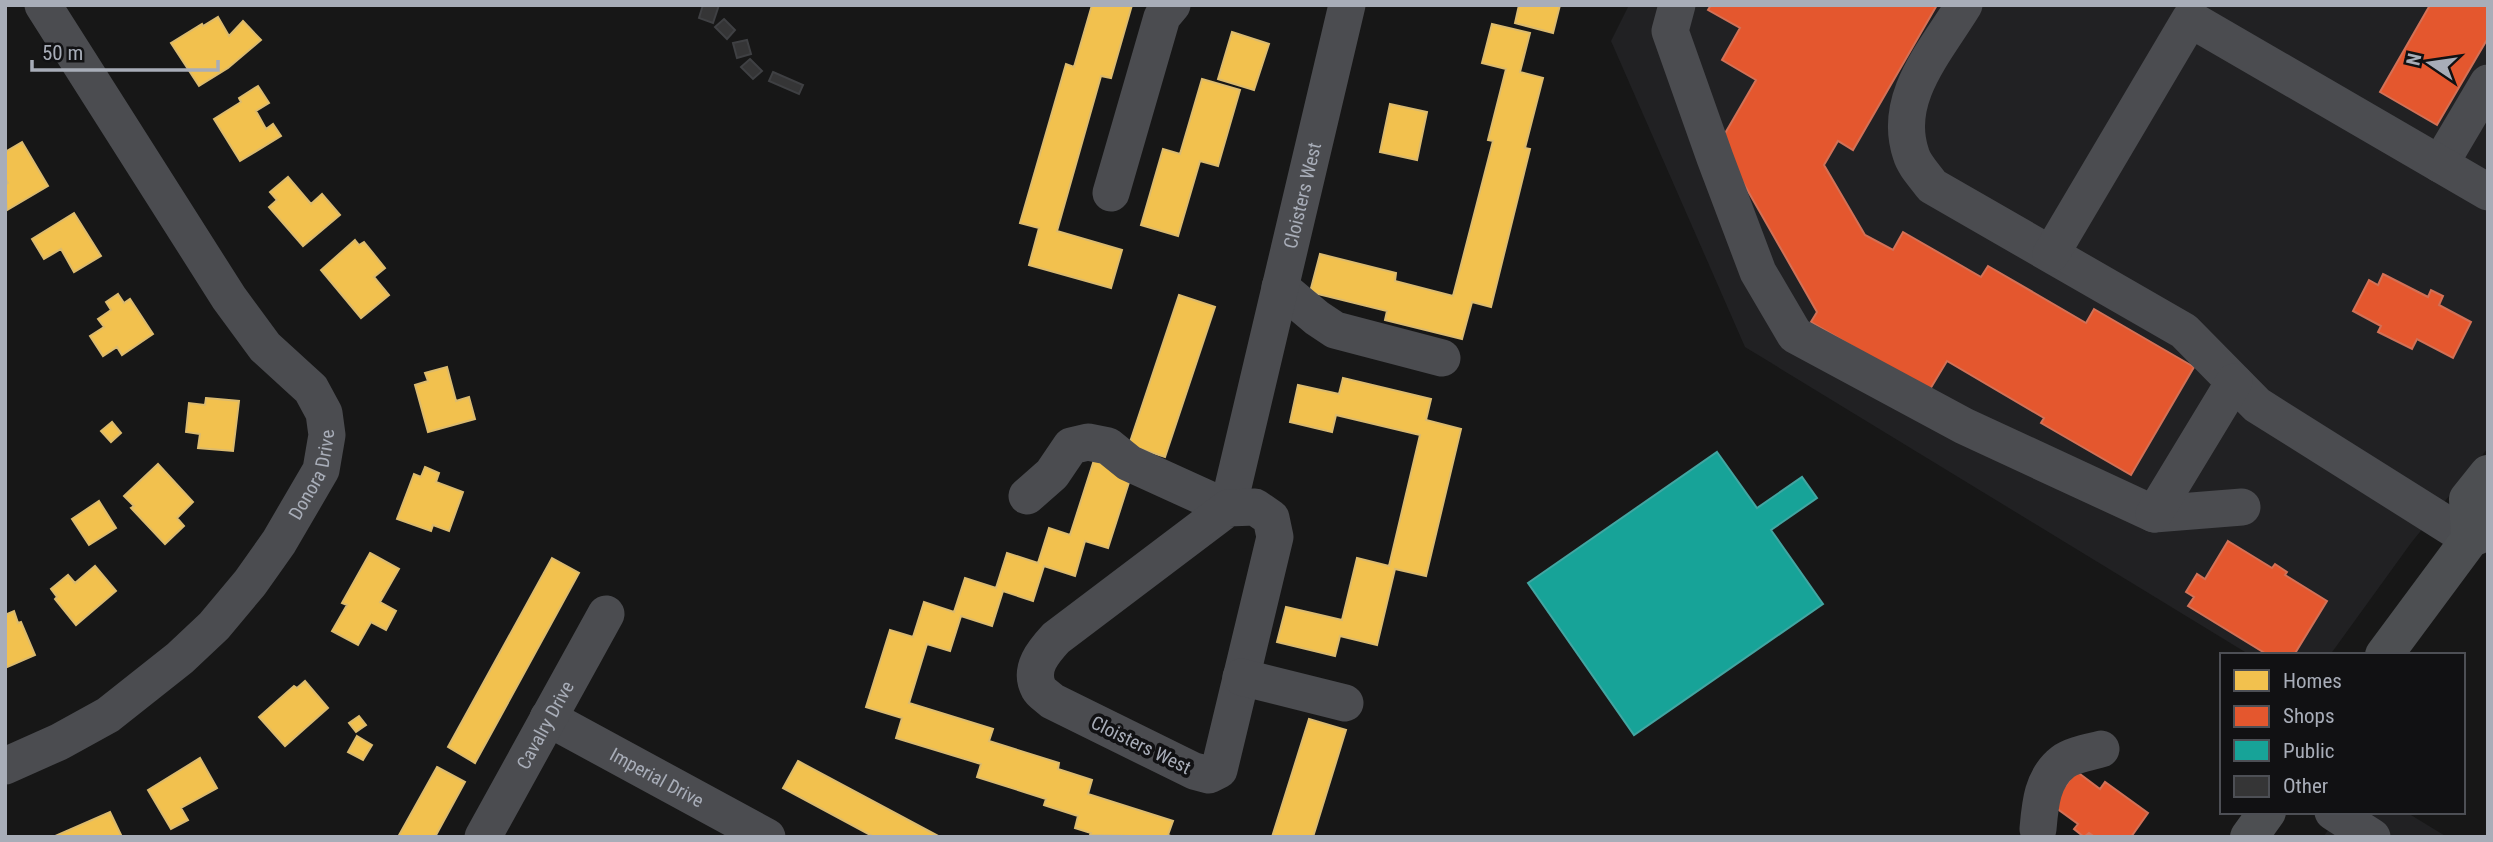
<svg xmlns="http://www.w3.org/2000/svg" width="2493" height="842" viewBox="0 0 2493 842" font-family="'Roboto Condensed',sans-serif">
<rect width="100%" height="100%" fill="#171717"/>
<!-- built -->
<path fill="#212123" d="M1629 5H2488V448L2411 543 2330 655H2250L1745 347 1611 41Z
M2342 812H2406L2447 837H2323Z"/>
<!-- homes -->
<path fill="#f2c14e" stroke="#dcbb6e" stroke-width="2" d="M1092 5H1132L1111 78 1101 76 1057 231 1122 250 1111 288 1029 265 1039 228 1020 223 1066 64 1074 67Z
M1519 5H1560L1553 33 1515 23Z
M218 17 229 36 243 21 261 40 228 68 199 86 171 43 202 24 203 26Z
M1492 24 1530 33 1520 72 1543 78 1525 148 1530 149 1491 307 1472 302 1462 339 1385 320 1387 311 1310 292 1320 254 1396 273 1395 281 1453 296 1493 141 1488 140 1506 69 1482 63Z
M1232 32 1269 44 1254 90 1218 79Z
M1202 79 1240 90 1218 166 1200 161 1178 236 1141 225 1163 149 1180 154Z
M258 86 269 103 256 111 266 129 273 124 281 136 240 161 214 119 241 102 239 98Z
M1390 104 1427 112 1417 160 1380 152Z
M22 142 48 186 7 210 5 185 8 183 5 178V152Z
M288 177 311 204 322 194 340 215 303 246 269 207 277 200 270 192Z
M74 213 101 256 74 272 61 249 44 259 32 239Z
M355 240 359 245 364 242 385 268 374 277 389 295 361 318 321 270Z
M118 294 124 303 130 299 153 334 122 355 117 347 103 356 90 336 104 327 98 319 111 310 106 302Z
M1179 295 1215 307 1165 457 1129 445Z
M447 367 456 401 469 397 475 419 428 432 415 385 428 381 425 373Z
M1343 378 1431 399 1426 420 1461 429 1426 576 1395 569 1377 645 1340 636 1335 656 1277 642 1286 607 1342 620 1357 558 1389 566 1420 435 1336 415 1332 432 1290 422 1298 385 1339 394Z
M206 398 239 401 233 451 198 448 200 434 186 432 189 403 205 405Z
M112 422 121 433 111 442 101 431Z
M1094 460 1132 473 1108 548 1085 541 1075 576 1044 566 1033 601 1003 591 992 626 961 616 950 651 927 644 909 703 993 729 989 741 1059 763 1058 769 1092 780 1088 794 1173 821 1168 835 1173 837 1090 835 1091 833 1075 828 1078 816 1044 805 1046 799 977 777 981 764 896 738 902 718 866 707 890 630 913 637 924 602 954 612 965 578 996 588 1007 553 1038 563 1049 528 1070 535Z
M158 464 193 502 177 518 184 526 165 544 131 508 134 506 124 496Z
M425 467 439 473 436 482 463 492 449 531 433 525 431 531 397 519 414 474 421 477Z
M99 501 116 528 89 545 72 519Z
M370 553 399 569 380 602 396 611 386 630 371 622 358 645 332 631 347 605 342 603Z
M552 558 579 573 475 763 448 747Z
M95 566 116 591 76 625 55 599 57 597 51 589 68 575 75 583Z
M14 611 18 623 21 622 35 655 5 668V615Z
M305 681 328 708 285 746 259 717 294 686 297 688Z
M359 716 366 725 356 732 349 723Z
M1309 719 1346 730 1313 837H1272Z
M357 736 372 745 363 760 348 752Z
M200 758 217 788 181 808 188 820 171 829 148 790Z
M798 761 940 837H874L783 788Z
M437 767 465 782 435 837H398Z
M110 812 122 837H56L55 836Z"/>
<!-- shops -->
<path fill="#e4572e" stroke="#d27157" stroke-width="2" d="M1711 5H1937L1853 150 1838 141 1824 165 1865 235 1893 250 1903 232 1981 277 1988 266 2086 323 2094 309 2194 367 2131 475 2041 423 2044 418 1947 361 1929 391 1811 322 1817 312 1720 142 1756 80 1722 60 1740 28 1708 10Z
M2430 5H2488V38L2437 125 2380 92Z
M2383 274 2428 297 2431 290 2443 296 2439 305 2471 322 2453 358 2417 339 2412 349 2378 332 2381 326 2353 311 2369 280 2378 285Z
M2228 541 2272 568 2275 564 2287 572 2285 575 2327 601 2294 655H2268L2188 606 2194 597 2186 592 2197 574 2205 579Z
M2076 771 2100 789 2105 782 2148 813 2131 837H2095L2089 833 2084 837 2074 829 2078 824 2052 805Z"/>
<!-- public -->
<path fill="#17a398" stroke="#42a6a2" stroke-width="2" d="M1717 452 1757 508 1802 477 1817 498 1771 530 1823 604 1634 735 1528 583Z"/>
<!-- building -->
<path fill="#353536" stroke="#3f4043" stroke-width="2" d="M703 5H719L713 23 699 18Z
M724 19 735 30 727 39 715 27Z
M747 40 751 54 737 58 733 43Z
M750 59 762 71 753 79 741 67Z
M773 72 803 85 799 94 769 81Z"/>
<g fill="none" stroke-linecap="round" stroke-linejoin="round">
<!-- minor -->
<g stroke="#4b4c50" stroke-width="37">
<path d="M1677 5 1670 31 1715 158 1758 272 1795 335 1964 426 2154 514 2242 507"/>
<path d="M1964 5C1936 51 1892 98 1911 154 1914 165 1925 176 1932 186L2184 331 2257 405 2470 539"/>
<path d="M2440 164 2488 83"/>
<path d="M1111 193 1162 17 1172 5"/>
<path d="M2051 254 2190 19 2488 192"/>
<path d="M1280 287 1317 318 1335 330 1442 358"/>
<path id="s1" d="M1027 496 1052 474 1071 446 1088 442 1108 446 1129 463 1228 508 1347 5"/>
<path d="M1255 507 1271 518 1275 537 1219 770 1209 775 1194 771 1052 701C1048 697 1041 693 1039 689 1028 669 1044 651 1056 638L1228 508Z"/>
<path d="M2154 514 2234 382"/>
<path d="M1241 677 1345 703"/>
<path id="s2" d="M548 718 767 837"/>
<path id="s3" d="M5 766 59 742 108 715 180 658 214 626 250 583 279 542 321 470 327 435 324 413 311 389 265 347 229 298 43 5"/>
<path d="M2333 812 2372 837"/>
<path d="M2038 829C2040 805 2042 778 2063 762 2072 755 2090 752 2101 749"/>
<path id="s4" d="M483 837 606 614"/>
</g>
<!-- major -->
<path stroke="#4d4f52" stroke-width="38" d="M2470 539 2468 499 2488 474
M2384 655 2470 539 2488 531
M2249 837 2267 812"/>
</g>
<g text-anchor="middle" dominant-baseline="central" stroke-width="7" stroke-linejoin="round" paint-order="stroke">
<!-- street labels -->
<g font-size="19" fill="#a8adb8" stroke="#111113">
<text stroke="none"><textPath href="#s1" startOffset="562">Cloisters West</textPath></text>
<text stroke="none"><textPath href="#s3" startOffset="436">Donora Drive</textPath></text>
<text stroke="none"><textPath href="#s4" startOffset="128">Cavalry Drive</textPath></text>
<text transform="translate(1141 745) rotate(26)">Cloisters West</text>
<text stroke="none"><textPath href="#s2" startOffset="124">Imperial Drive</textPath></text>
</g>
</g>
<!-- border -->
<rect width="2493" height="842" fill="none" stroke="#a8adb8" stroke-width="14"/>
<!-- legend -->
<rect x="2220" y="653" width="245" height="161" fill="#111113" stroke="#4d4f55" stroke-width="2"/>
<rect x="2234" y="670" width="35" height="21" fill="#f2c14e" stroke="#4d4f55" stroke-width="2"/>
<text x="2283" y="688" font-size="21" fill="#a8adb8">Homes</text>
<rect x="2234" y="706" width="35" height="21" fill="#e4572e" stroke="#4d4f55" stroke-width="2"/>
<text x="2283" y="723" font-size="21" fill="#a8adb8">Shops</text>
<rect x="2234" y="740" width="35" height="21" fill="#17a398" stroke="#4d4f55" stroke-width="2"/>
<text x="2283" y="758" font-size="21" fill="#a8adb8">Public</text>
<rect x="2234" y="776" width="35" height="21" fill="#353536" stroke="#4d4f55" stroke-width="2"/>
<text x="2283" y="793" font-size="21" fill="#a8adb8">Other</text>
<!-- north arrow -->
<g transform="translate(2430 63) rotate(283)" stroke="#111113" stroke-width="5" paint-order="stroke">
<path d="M0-5L12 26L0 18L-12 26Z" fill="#a8adb8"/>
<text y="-10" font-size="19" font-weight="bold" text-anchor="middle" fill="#a8adb8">N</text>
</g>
<!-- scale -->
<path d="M32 60v10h186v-10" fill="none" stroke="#a8adb8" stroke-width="3.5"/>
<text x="42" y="60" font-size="21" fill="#a8adb8" stroke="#111113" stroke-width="5" paint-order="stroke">50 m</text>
</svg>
